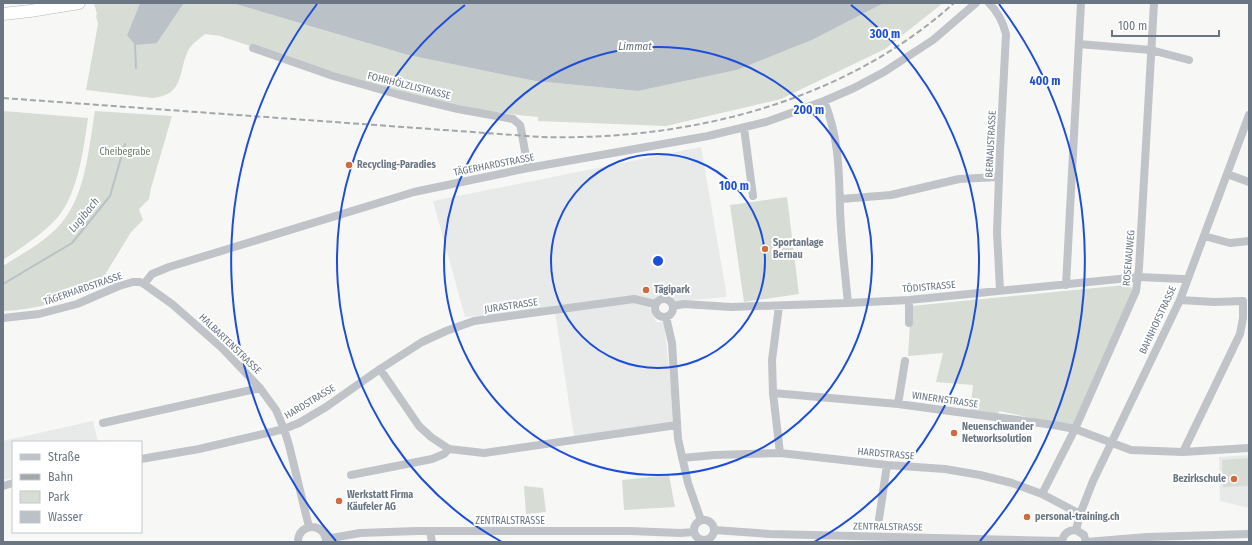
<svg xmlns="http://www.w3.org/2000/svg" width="1252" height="545" viewBox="0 0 1252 545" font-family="'Fira Sans Condensed',sans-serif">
<rect width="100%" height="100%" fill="#f7f8f5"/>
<!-- built -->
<path fill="#e8e9e9" d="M701 147 727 297 642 304 649 306 656 322H664L675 422 574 436 555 312 583 308 465 317 433 201Z
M93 421 98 442H13V478L3 480V441Z
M1249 453V508L1220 501 1219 457 1248 455Z"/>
<!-- green -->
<path fill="#d7dcd5" d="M94 3H140L127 35 157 43 184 3H232L408 55 535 81 638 91 737 70 812 40 884 3H943L885 49 781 99 666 126 538 121V117C497 114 461 106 421 96 353 80 287 58 220 36L205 34C199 39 193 43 189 49 177 72 186 94 153 98L86 90 98 24 96 16 97 14Z
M3 111 88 118C84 147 78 193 58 217 44 233 21 248 3 260Z
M95 111 172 116 151 188 149 199 139 209 143 220 131 232 100 283 92 286 93 290C63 301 35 310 3 311V266C20 255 41 244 56 229 86 199 88 151 95 111Z
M787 197 799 294 744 302 730 205Z
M1125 285 1131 287 1133 292 1074 427 999 411 998 414 970 412 973 385 936 382 943 353 908 356 911 306Z
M1249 458V486L1223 487 1222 460Z
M669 475 675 507 624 510 622 480Z
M524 486 543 488 546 512 526 514Z"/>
<!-- water -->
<path fill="#bac2c7" d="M140 3H184L157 43 135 45 127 35Z
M232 3H884L812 40 737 70 638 91 535 81 408 55Z"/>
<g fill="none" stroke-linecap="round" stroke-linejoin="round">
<!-- stream -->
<path stroke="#bac2c7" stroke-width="2" d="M135 45 136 68
M3 284 72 243 110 196 125 144"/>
<!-- highway casing -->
<g stroke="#b3b6ba" stroke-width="13">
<path id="highway" d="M3 14 30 11 79 3"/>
</g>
<!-- minor -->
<path stroke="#c0c3c7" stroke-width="8" d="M989 3C998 12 1003 22 1006 34L1000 150 997 232 1000 290
M1079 44 1151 50 1189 60
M253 48 333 76 400 95 458 109 513 119 520 125 521 129 528 168
M824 101C839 137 839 170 840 209 841 240 845 272 848 303
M744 128 753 196
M1227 174 1249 182
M841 199 891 195 959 179 999 177
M1204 236 1230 243 1249 241
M144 284 152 274 169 267 414 192 528 168 708 136 766 122 824 101 854 88 884 72 933 40 976 3
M1066 285 1081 3
M655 308a9 9 0 1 1 18 0a9 9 0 1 1-18 0Z
M909 300V323
M1180 300 1214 302 1243 301V318L1240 334 1183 452
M673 306 684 304 731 307 848 303 909 300 1139 277 1183 279 1187 280
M779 306 772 360 773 393 780 453
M666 317 672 343 678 439 688 483 701 520
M3 318 39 314 77 304 119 286 133 282H140L144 284 172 304 222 348 260 388 276 410 284 429 289 445 309 527
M380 369 422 342 446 331 474 321 634 299 655 304
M773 393 898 404 1054 425 1075 429 1131 450 1183 452 1249 448
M898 404 905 361
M103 423 260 388
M682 458 715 455 780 453 887 465 945 469 980 475 1012 483 1042 494 1080 514
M141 459 199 449 284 429 299 423 326 407 380 369 419 426 431 437 449 449 484 453 677 425
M351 475 432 459 444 454 449 449
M3 486 13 483
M1042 494 1075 429 1136 291 1139 268 1154 3
M879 519 887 465
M694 530a10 10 0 1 1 20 0a10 10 0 1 1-20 0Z
M714 530 770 534 1062 541
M1076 530 1080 514 1093 481 1180 300 1249 115
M430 531 432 542
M326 539 360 533 417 531H630L680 533 694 532
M298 542C298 522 326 522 326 542
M1062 542C1063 534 1068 530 1076 530L1084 535 1086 542
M1086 542 1147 537 1249 534"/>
<!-- highway -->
<use href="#highway" stroke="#fff" stroke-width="12"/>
<!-- rail -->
<path stroke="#a2a7ac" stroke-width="2" stroke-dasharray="6 3" stroke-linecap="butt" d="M3 98 541 137C687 141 843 103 954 3"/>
</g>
<!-- distance rings -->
<g fill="none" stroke="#1d4ed8" stroke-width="2">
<circle cx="658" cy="261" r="107"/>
<circle cx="658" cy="261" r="214"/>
<path d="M502 542A321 321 0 0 1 465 5M851 5A321 321 0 0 1 814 542"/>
<path d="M336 541A427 427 0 0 1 317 4M999 4A427 427 0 0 1 980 541"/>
</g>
<!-- markers -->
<g fill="#ce6c3f" stroke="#fff" stroke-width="1.5">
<circle cx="349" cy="165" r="4"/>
<circle cx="765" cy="249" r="4"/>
<circle cx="646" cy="290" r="4"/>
<circle cx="954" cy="433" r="4"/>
<circle cx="1234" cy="479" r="4"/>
<circle cx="339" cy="501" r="4"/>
<circle cx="1027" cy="517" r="4"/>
</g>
<g text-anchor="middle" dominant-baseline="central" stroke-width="4" stroke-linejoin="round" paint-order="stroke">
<!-- street labels -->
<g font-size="10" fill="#6a7683" stroke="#fff">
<text transform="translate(409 86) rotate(14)">FOHRHÖLZLISTRASSE</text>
<text transform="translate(991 144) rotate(-87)">BERNAUSTRASSE</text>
<text transform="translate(494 165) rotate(-11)">TÄGERHARDSTRASSE</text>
<text transform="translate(1129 258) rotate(-85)">ROSENAUWEG</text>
<text transform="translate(929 287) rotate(-5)">TÖDISTRASSE</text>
<text transform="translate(83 289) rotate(-19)">TÄGERHARDSTRASSE</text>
<text transform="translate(511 306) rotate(-8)">JURASTRASSE</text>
<text transform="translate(1158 320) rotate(-65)">BAHNHOFSTRASSE</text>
<text transform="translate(230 344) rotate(44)">HALBARTENSTRASSE</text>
<text transform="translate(945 400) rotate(8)">WINERNSTRASSE</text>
<text transform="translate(310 402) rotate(-31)">HARDSTRASSE</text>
<text transform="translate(886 454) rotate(5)">HARDSTRASSE</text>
<text x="510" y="521">ZENTRALSTRASSE</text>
<text transform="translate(888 527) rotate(1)">ZENTRALSTRASSE</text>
</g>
<!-- park labels -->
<g font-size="10" fill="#6b7b68" stroke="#fff">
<text x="125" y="152">Cheibegrabe</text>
</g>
<!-- poi labels -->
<g font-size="10" font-weight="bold" fill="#6a7683" stroke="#fff" text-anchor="start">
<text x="357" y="165">Recycling-Paradies</text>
<text x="773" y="243">Sportanlage<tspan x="773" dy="12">Bernau</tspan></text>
<text x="654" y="290">Tägipark</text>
<text x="962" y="427">Neuenschwander<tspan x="962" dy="12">Networksolution</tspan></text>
<text x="1226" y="479" text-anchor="end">Bezirkschule</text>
<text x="347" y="495">Werkstatt Firma<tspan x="347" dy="12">Käufeler AG</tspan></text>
<text x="1035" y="517">personal-training.ch</text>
</g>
<!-- water labels -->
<g font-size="11" font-style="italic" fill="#67767e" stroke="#fff">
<text x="635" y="46">Limmat</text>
<text transform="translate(84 215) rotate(-51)">Lugibach</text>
</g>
</g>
<circle cx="658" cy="261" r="6" fill="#1d4ed8" stroke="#fff" stroke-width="2"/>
<g font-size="12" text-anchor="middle" font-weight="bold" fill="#1d4ed8" stroke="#fff" stroke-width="4" stroke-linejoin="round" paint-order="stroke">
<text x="885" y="38">300 m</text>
<text x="1045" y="85">400 m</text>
<text x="809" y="114">200 m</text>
<text x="734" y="190">100 m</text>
</g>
<!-- border -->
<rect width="1252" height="545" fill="none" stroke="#6a7683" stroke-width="8"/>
<!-- legend -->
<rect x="12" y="441" width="130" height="92" fill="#ffffff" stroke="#c3c8cd"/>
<rect x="20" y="454" width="20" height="6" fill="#c0c3c7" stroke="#c3c8cd"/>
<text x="48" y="461" font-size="12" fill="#6a7683">Straße</text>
<rect x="20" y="474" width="20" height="6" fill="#a2a7ac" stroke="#c3c8cd"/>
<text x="48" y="481" font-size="12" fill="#6a7683">Bahn</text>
<rect x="20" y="491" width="20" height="12" fill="#d7dcd5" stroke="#c3c8cd"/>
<text x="48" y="501" font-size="12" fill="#6a7683">Park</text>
<rect x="20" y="511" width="20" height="12" fill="#bac2c7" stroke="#c3c8cd"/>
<text x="48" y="521" font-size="12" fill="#6a7683">Wasser</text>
<!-- scale -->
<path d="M1112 30v6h107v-6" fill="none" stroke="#6a7683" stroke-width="2"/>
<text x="1118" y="30" font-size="12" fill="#6a7683" stroke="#ffffff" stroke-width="3" paint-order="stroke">100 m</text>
</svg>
